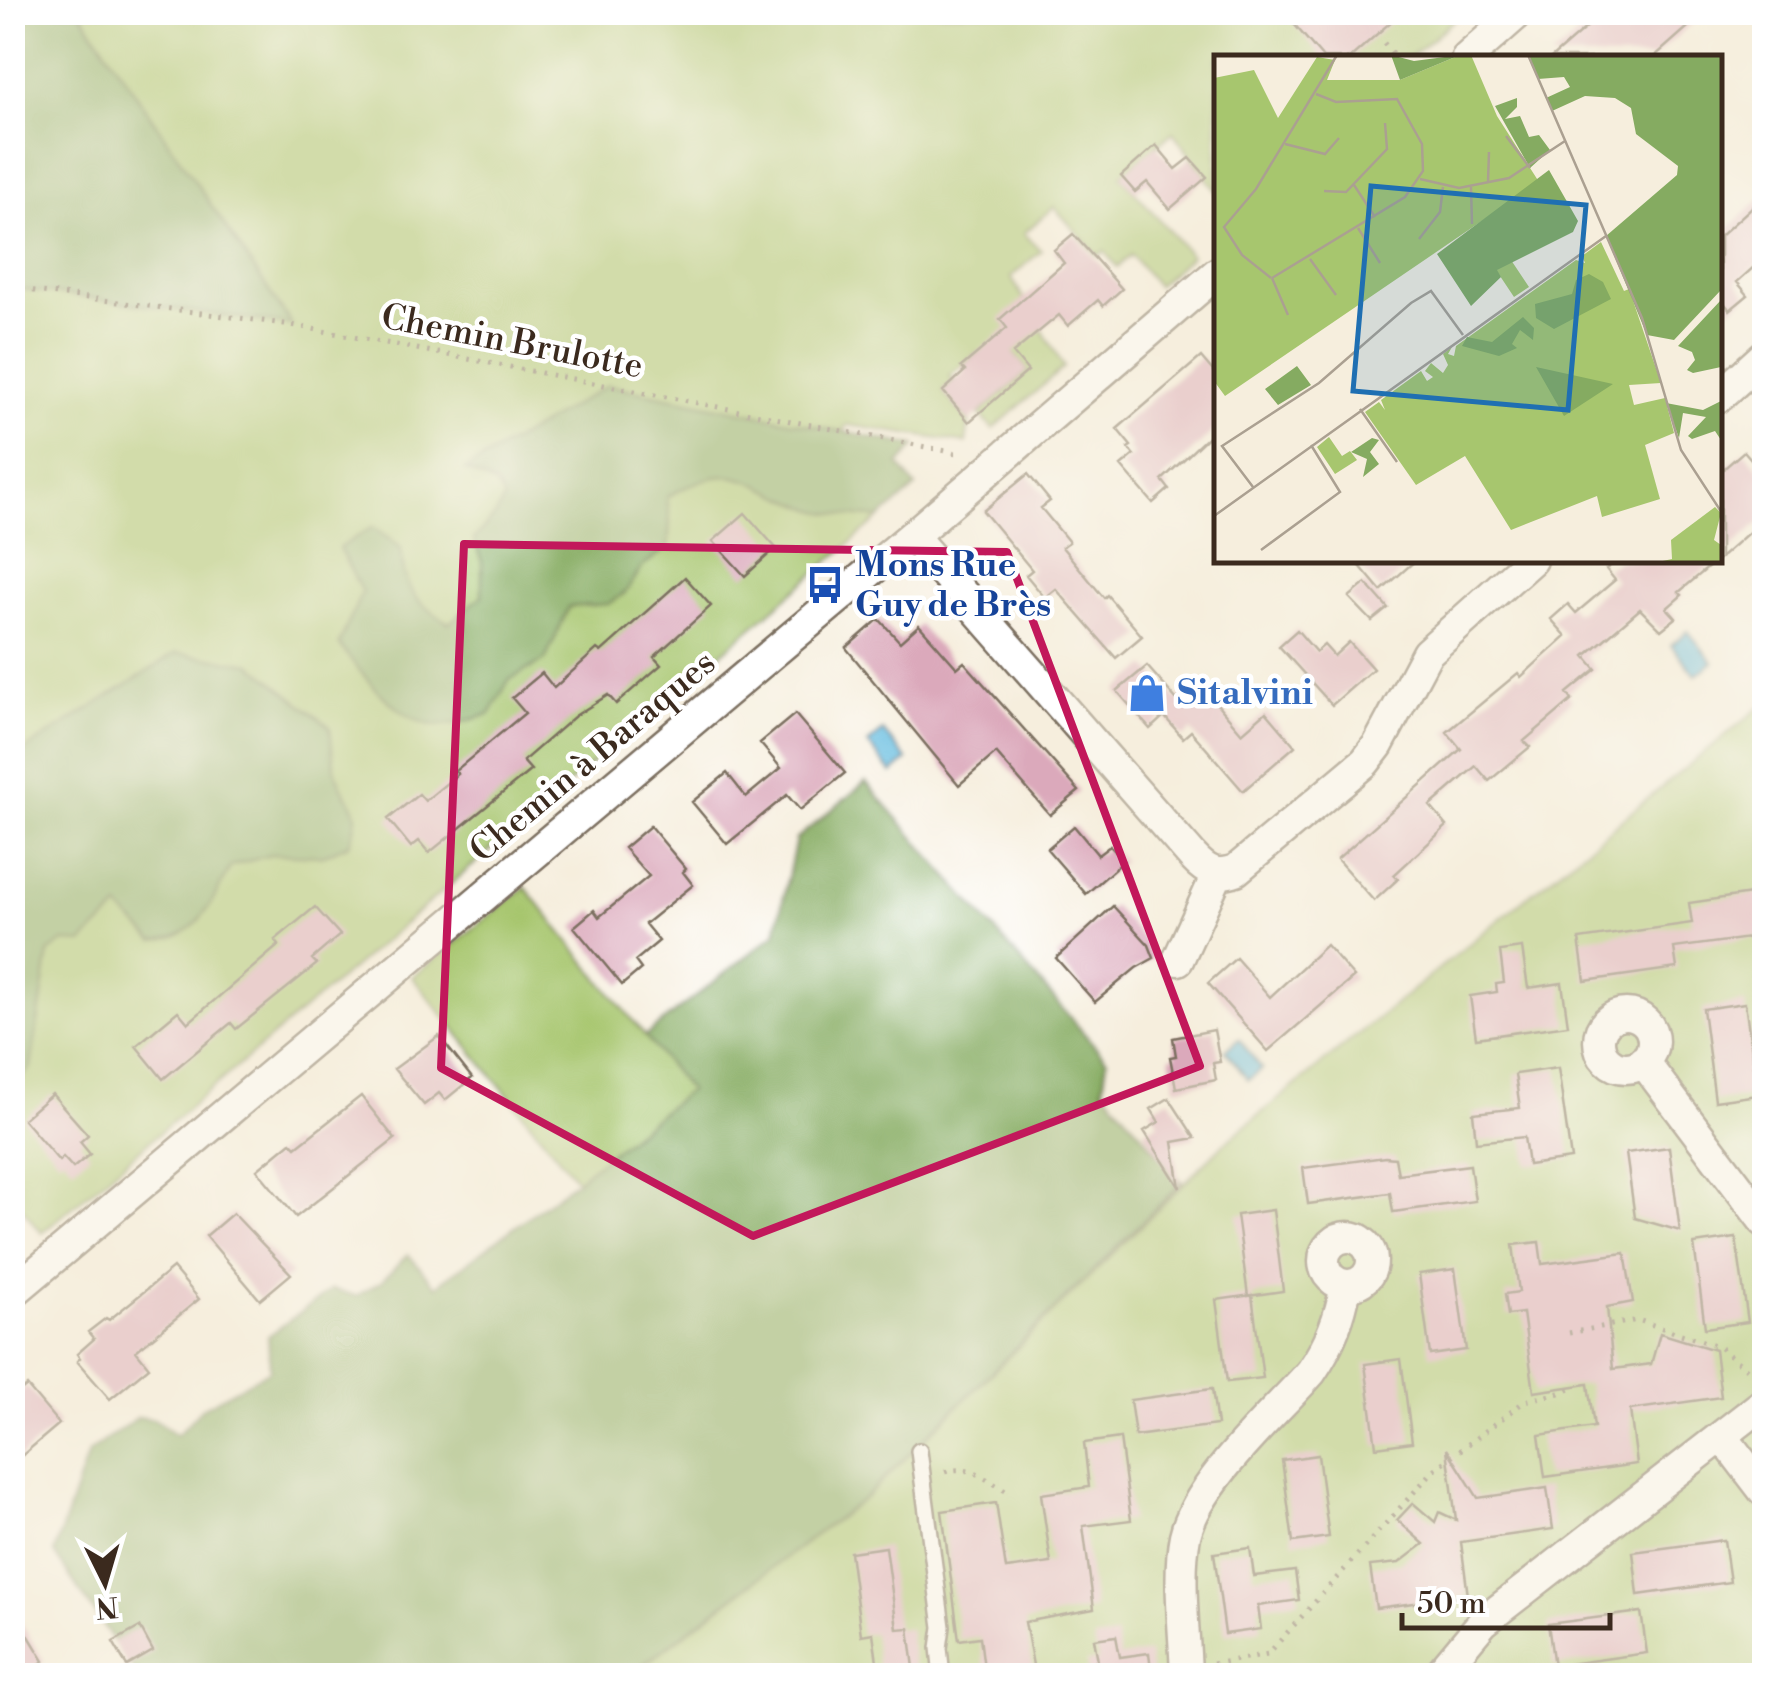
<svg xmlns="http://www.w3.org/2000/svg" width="1777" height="1688" viewBox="0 0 1777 1688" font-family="'Libre Bodoni',serif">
<rect width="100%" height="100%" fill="#fff"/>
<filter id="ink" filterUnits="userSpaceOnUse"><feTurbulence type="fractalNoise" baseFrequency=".01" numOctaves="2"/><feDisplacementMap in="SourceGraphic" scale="20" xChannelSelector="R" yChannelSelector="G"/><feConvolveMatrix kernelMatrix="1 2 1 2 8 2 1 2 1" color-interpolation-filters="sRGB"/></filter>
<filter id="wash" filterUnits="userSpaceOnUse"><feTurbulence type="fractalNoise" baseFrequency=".0048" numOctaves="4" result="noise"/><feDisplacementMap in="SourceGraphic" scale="40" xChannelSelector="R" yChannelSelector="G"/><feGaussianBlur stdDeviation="2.25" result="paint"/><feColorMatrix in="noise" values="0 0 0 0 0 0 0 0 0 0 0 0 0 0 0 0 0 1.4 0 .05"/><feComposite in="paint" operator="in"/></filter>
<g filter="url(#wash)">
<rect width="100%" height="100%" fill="#f6eedd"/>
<!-- green -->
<path fill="#a7c66e" stroke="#717846" stroke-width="2.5" d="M81 13H1462L1410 57 1217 58V192L1173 132 1121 176 1191 256 1157 286 1131 255 1117 267 1104 251 1098 256 1054 207 1024 233 1041 251 1011 277 1064 367 993 429 979 414 1028 371 1002 341 976 354 950 376 954 381 943 391 969 422 966 443 847 425 842 431 915 446 899 465 916 487 42 1233 17 1202 13 1205V288L291 324Z
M1764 704V1675L629 1676 867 1496 1227 1141Z
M525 887 689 1090 577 1180 412 977Z"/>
<!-- forest -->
<path fill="#85ab61" stroke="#606a40" stroke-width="2.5" d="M13 12 81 13 292 325 13 288Z
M608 385 915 446 899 465 916 487 880 518C858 515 831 516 810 508 744 484 737 456 667 497L670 522 668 547 643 566 625 593 608 604 569 607 545 660 509 680 490 714C473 719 454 726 435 725 398 722 359 671 339 644L362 592 339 548 373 527 401 548C403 590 414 602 449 623L482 596V562L474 539 496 515 504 499 496 485 465 470Z
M176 653 251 664 330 727C332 742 332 762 337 776 350 811 365 802 349 844L322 856 274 854 231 866C211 901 200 939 154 941L119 908 82 943 64 942 49 952 31 1067 13 1088V758Z
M866 782 1107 1060 1103 1088 1182 1182 867 1496 629 1675H137L54 1553 88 1453 138 1417 154 1419 177 1435 202 1408 270 1370 268 1336 332 1289 356 1296 382 1281 408 1254 436 1286 577 1180 689 1090 645 1036 776 933 796 839Z"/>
<!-- water -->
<path fill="#62bbdf" stroke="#4e727e" stroke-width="2.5" d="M1688 631 1713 662 1696 675 1671 645Z
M883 731 907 760 892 773 868 744Z
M1239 1039 1262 1069 1248 1080 1225 1050Z"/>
<g id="blocks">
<!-- building -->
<path fill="#dba9bb" d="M1307 12H1402L1350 58H1323L1294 24Z
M1604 12H1705L1653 58H1551Z
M1156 145 1176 169 1190 158 1207 177 1170 209 1147 182 1135 192 1121 176Z
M1764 196V258L1737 282 1748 295 1730 310 1720 298V236Z
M1073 234 1122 289 1103 306 1098 300 1068 326 1059 315 1013 353 1028 371 969 422 943 391 965 371 961 367 1007 328 1000 319 1064 263 1054 250Z
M1201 357 1217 376V428L1162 480 1169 489 1153 503 1121 466 1134 455 1128 448 1131 446 1117 429Z
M1744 451 1764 474V519L1720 558V472Z
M1028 474 1050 501 1041 508 1069 542 1062 547 1104 598 1107 595 1142 636 1116 658 1056 589 1045 598 1026 575 1032 570 983 511Z
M745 513 776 548 745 576 713 541Z
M1355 560H1416L1381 591Z
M1618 560H1717L1679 592 1682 595 1667 608 1676 618 1661 630 1640 609 1585 656 1596 669 1567 693 1572 700 1524 741 1530 747 1489 781 1476 766 1430 806 1447 826 1394 875 1398 879 1374 901 1337 859 1461 749 1447 732 1518 673 1521 677 1566 636 1551 619 1568 604 1576 613 1615 580 1606 569Z
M685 577 711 606 654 657 661 665 616 704 608 695 575 716 523 761 531 770 429 853 419 841 411 847 388 819 419 794 425 801 458 774 455 771 525 713 512 698 542 673 554 688 597 649 601 652Z
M1366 583 1388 608 1372 621 1349 597Z
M879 619 900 642 919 625 957 668 964 662 1079 791 1050 815 996 753 959 785 846 648Z
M1297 630 1316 652 1324 645 1334 656 1349 642 1373 669 1332 705 1279 646Z
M1147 666 1177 700 1198 682 1242 733 1266 712 1295 746 1243 791 1191 731 1183 738 1164 716 1150 729 1117 691Z
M795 714 845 773 800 810 787 795 727 844 692 802 727 773 746 797 781 768 760 743Z
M650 826 686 869 683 872 693 885 645 924 659 941 635 961 641 969 622 985 574 927 594 910 599 917 649 876 624 848Z
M1074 826 1098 855 1110 846 1124 861 1086 894 1047 849Z
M1764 892V936L1674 948 1677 968 1585 981 1579 939 1692 923 1689 903Z
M1113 906 1149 945 1154 958 1136 968 1095 1002 1056 958Z
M315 907 340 935 312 959 317 964 236 1029 231 1023 163 1079 136 1046 178 1011 188 1023 279 945 275 940Z
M1326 945 1354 977 1268 1051 1208 983 1236 958 1270 997Z
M1522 948 1528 988 1562 983 1568 1025 1476 1038 1470 996 1497 992 1496 984 1504 983 1500 951Z
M1745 1003 1758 1095 1715 1101 1703 1009Z
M1214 1030 1220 1062 1213 1063 1216 1080 1176 1088 1170 1057 1176 1056 1173 1038Z
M439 1036 472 1078 445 1100 439 1093 424 1105 394 1069Z
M1558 1068 1571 1159 1528 1165 1524 1137 1476 1142 1473 1113 1520 1108 1515 1074Z
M52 1094 88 1135 80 1142 90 1154 73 1168 63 1157 59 1161 23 1119Z
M361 1096 395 1139 296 1217 257 1170 291 1142 296 1147Z
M1169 1098 1195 1138 1173 1142 1180 1188 1144 1131 1159 1122 1151 1109Z
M1669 1147 1675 1193 1680 1231 1635 1218 1626 1153Z
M1385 1157 1395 1158 1398 1174 1470 1165 1475 1201 1393 1212 1390 1193 1308 1204 1303 1168Z
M1273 1210 1283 1291 1248 1296 1237 1215Z
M233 1213 291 1274 260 1300 206 1236Z
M1736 1238 1748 1322 1705 1328 1694 1244Z
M1539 1242 1542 1264 1625 1253 1633 1302 1607 1307 1613 1369 1651 1364 1660 1333 1715 1350 1721 1397 1630 1410 1637 1464 1545 1477 1539 1435 1594 1427 1588 1384 1534 1392 1523 1313 1508 1315 1505 1294 1519 1292 1513 1245Z
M173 1268 199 1299 136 1351 149 1367 110 1399 77 1361 80 1358 77 1354 94 1339 88 1332 106 1318 109 1320Z
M1455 1269 1466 1350 1430 1355 1419 1274Z
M1252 1295 1263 1378 1227 1382 1216 1300Z
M1401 1359 1412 1442 1376 1447 1365 1364Z
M27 1386 59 1424 12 1464V1398Z
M1212 1389 1217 1425 1135 1436 1130 1400Z
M1120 1438 1131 1520 1083 1526 1094 1609 1025 1622 1035 1676H985L980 1637 959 1640 942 1511 996 1503 1006 1569 1051 1563 1041 1494 1089 1487 1084 1443Z
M1447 1449 1478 1498 1547 1488 1553 1529 1461 1542 1468 1596 1376 1608 1370 1566 1399 1563 1424 1544 1397 1520 1413 1503 1435 1522 1439 1512 1456 1520Z
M1318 1455 1329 1537 1293 1542 1282 1460Z
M1724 1540 1730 1582 1638 1595 1633 1552Z
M886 1547 897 1629 909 1628 915 1676H879L873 1633 861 1635 850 1552Z
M1250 1548 1254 1576 1295 1571 1299 1600 1258 1606 1261 1629 1225 1634 1214 1553Z
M12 1608 44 1661 19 1676H12Z
M1641 1612 1647 1653 1554 1666 1548 1624Z
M140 1627 153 1651 127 1666 113 1642Z
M1116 1636 1120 1657 1149 1653 1152 1676H1088L1087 1662 1098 1661 1094 1639Z"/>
</g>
</g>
<g filter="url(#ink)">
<use href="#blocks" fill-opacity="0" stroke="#7c6f61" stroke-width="2.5"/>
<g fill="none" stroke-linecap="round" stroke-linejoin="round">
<!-- lane casing -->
<g stroke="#7c6f61" stroke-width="20">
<path id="lane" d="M919 1451 942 1627 939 1648 942 1676"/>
</g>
<!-- street casing -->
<g stroke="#7c6f61" stroke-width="35">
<path id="street" d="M1467 58 1519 12
M1720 396 1764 356
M912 536 1193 857C1207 872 1217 877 1236 870L1365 762 1378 745 1427 653 1531 560
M1178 960 1217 875
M1599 1041a27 27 0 1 1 54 0a27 27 0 1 1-54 0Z
M1643 1061 1764 1221
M1324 1261a24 24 0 1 1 48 0a24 24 0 1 1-48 0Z
M12 1293 912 536 1217 273
M1722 1436 1764 1491
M1186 1676C1185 1635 1177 1575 1185 1536 1197 1482 1274 1414 1311 1372 1330 1344 1340 1318 1346 1285
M1438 1676 1483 1622 1764 1403"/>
</g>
<!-- path -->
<path stroke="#7c6f61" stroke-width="5" stroke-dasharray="2.5 8" stroke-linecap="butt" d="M1384 43 1396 58
M12 288 292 325 962 454
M1569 1333 1638 1320 1718 1346 1755 1376
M945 1472C969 1464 986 1479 1007 1492
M1213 1664 1268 1654 1434 1470 1525 1401 1560 1393 1576 1385"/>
<!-- lane -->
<use href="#lane" stroke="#fff" stroke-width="15"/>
<!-- street -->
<use href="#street" stroke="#fff" stroke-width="30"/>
</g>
</g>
<!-- marked area -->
<path d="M0 0H1777V1688H0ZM464 544 1007 552 1200 1066 753 1236 441 1068Z" fill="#f6eedd" fill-opacity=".55" fill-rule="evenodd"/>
<path fill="none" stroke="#c2185b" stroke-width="8" stroke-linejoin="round" d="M464 544 1007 552 1200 1066 753 1236 441 1068Z"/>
<!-- icons -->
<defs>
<g id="bus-bare" transform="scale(3)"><path d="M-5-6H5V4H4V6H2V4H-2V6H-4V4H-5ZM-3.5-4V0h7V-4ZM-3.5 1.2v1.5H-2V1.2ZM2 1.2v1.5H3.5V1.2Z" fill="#1a4fb4" stroke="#fff" stroke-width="2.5" paint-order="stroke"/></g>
<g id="shop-bare" transform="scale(3)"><path d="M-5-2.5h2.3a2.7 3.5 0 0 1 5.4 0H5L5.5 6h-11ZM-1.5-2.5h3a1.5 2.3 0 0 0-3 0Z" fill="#3f7fe0" stroke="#fff" stroke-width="2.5" paint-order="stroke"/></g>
</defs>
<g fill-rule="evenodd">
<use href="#bus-bare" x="825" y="585"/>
<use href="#shop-bare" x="1147" y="693"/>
</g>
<g text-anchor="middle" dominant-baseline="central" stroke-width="9" stroke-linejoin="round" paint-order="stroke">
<!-- street labels -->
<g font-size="35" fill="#3b2a1e" stroke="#fff">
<text transform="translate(512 342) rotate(11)">Chemin Brulotte</text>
<text transform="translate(593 757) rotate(-40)">Chemin à Baraques</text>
</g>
<!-- transit labels -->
<g font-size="35" font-weight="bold" fill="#164399" stroke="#fff" text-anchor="start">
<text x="855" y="565">Mons Rue<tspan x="855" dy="40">Guy de Brès</tspan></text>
</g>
<!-- shop labels -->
<g font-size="35" font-weight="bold" fill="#366cbe" stroke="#fff" text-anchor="start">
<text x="1177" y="693">Sitalvini</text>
</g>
</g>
<!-- overview -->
<g transform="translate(1214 55)">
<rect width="508" height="508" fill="#f6eedd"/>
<path d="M246 0H257L283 61 325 127 11 341 0 326V23L40 15 64 63 103 2 121 5 113 25H186ZM387 187 410 236 415 234 447 328 415 330 420 350 451 343 460 378 431 390 446 444 388 462 383 441 297 475 251 401 202 430 151 357 165 347 171 355 167 345 207 316 213 326 219 322 211 316 217 308 229 318 234 310 229 299 238 292 234 299 240 301 242 291 362 205 371 208 368 201ZM297 205 315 232 300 242 282 215ZM115 382 128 401 136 396 143 405 121 419 103 392ZM501 452 507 458 500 485 507 490V507H444L458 504 457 485Z" fill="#a7c66e"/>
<path d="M177 0 200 6 246 0 186 25ZM314 0H507V235L460 285 433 280 392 181 463 120 464 111 422 79 417 53 401 43 371 41 338 56 332 43 356 32 350 22 324 24ZM303 43V52L291 64 306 61 315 82 325 80 336 95 316 113 281 51ZM335 115 364 166 359 177 283 215 287 222 257 251 223 199ZM375 219 389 227 397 244 340 274 322 263 321 249 358 239 362 225ZM507 245V312L479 318 473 315 481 305 478 297 464 291ZM309 262 320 273 319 285 306 275 298 289 303 293 285 301 248 291 253 282 278 287ZM83 311 97 330 64 350 51 334ZM322 312 399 329 350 361ZM507 346V385L501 376 478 384 474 381 492 362 469 358 465 383 452 348 489 355ZM158 383 165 385 156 397 165 409 149 422 153 404 137 397Z" fill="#85ab61"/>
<path fill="none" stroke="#aba091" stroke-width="2.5" d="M314 0 428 263 467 395 508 458M292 81 316 113M71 89 111 99 125 83M206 124 245 133 295 123 351 86M274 127 275 97M140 130 161 162M257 132 258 169M110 136 132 137 173 94 171 68M144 173 166 208M205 184 226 157 229 132M96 204 122 240M57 223 28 200 10 172 42 134 123 0M58 223 191 142 209 116 208 89 183 44 122 47 102 39M58 223 74 260M146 354 183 407M39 432 8 391 105 328 197 248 217 236 249 280M0 461 392 181M47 495 126 437 97 390"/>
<path fill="#1f6fb2" fill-opacity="0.15" stroke="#1f6fb2" stroke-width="5" d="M157 131 372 150 354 355 139 336Z"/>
<rect width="508" height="508" fill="none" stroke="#3b2a1e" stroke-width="5"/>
</g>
<!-- margin -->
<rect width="1777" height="1688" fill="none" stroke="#fff" stroke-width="50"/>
<!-- north arrow -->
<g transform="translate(105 1583) rotate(175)" stroke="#ffffff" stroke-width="8" paint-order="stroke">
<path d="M0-8L18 38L0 25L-18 38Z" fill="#3b2a1e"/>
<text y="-15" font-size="28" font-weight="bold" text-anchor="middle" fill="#3b2a1e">N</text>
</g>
<!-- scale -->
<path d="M1402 1613v15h208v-15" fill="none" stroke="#3b2a1e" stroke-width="5"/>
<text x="1417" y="1613" font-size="30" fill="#3b2a1e" stroke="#ffffff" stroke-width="8" paint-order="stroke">50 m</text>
</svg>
